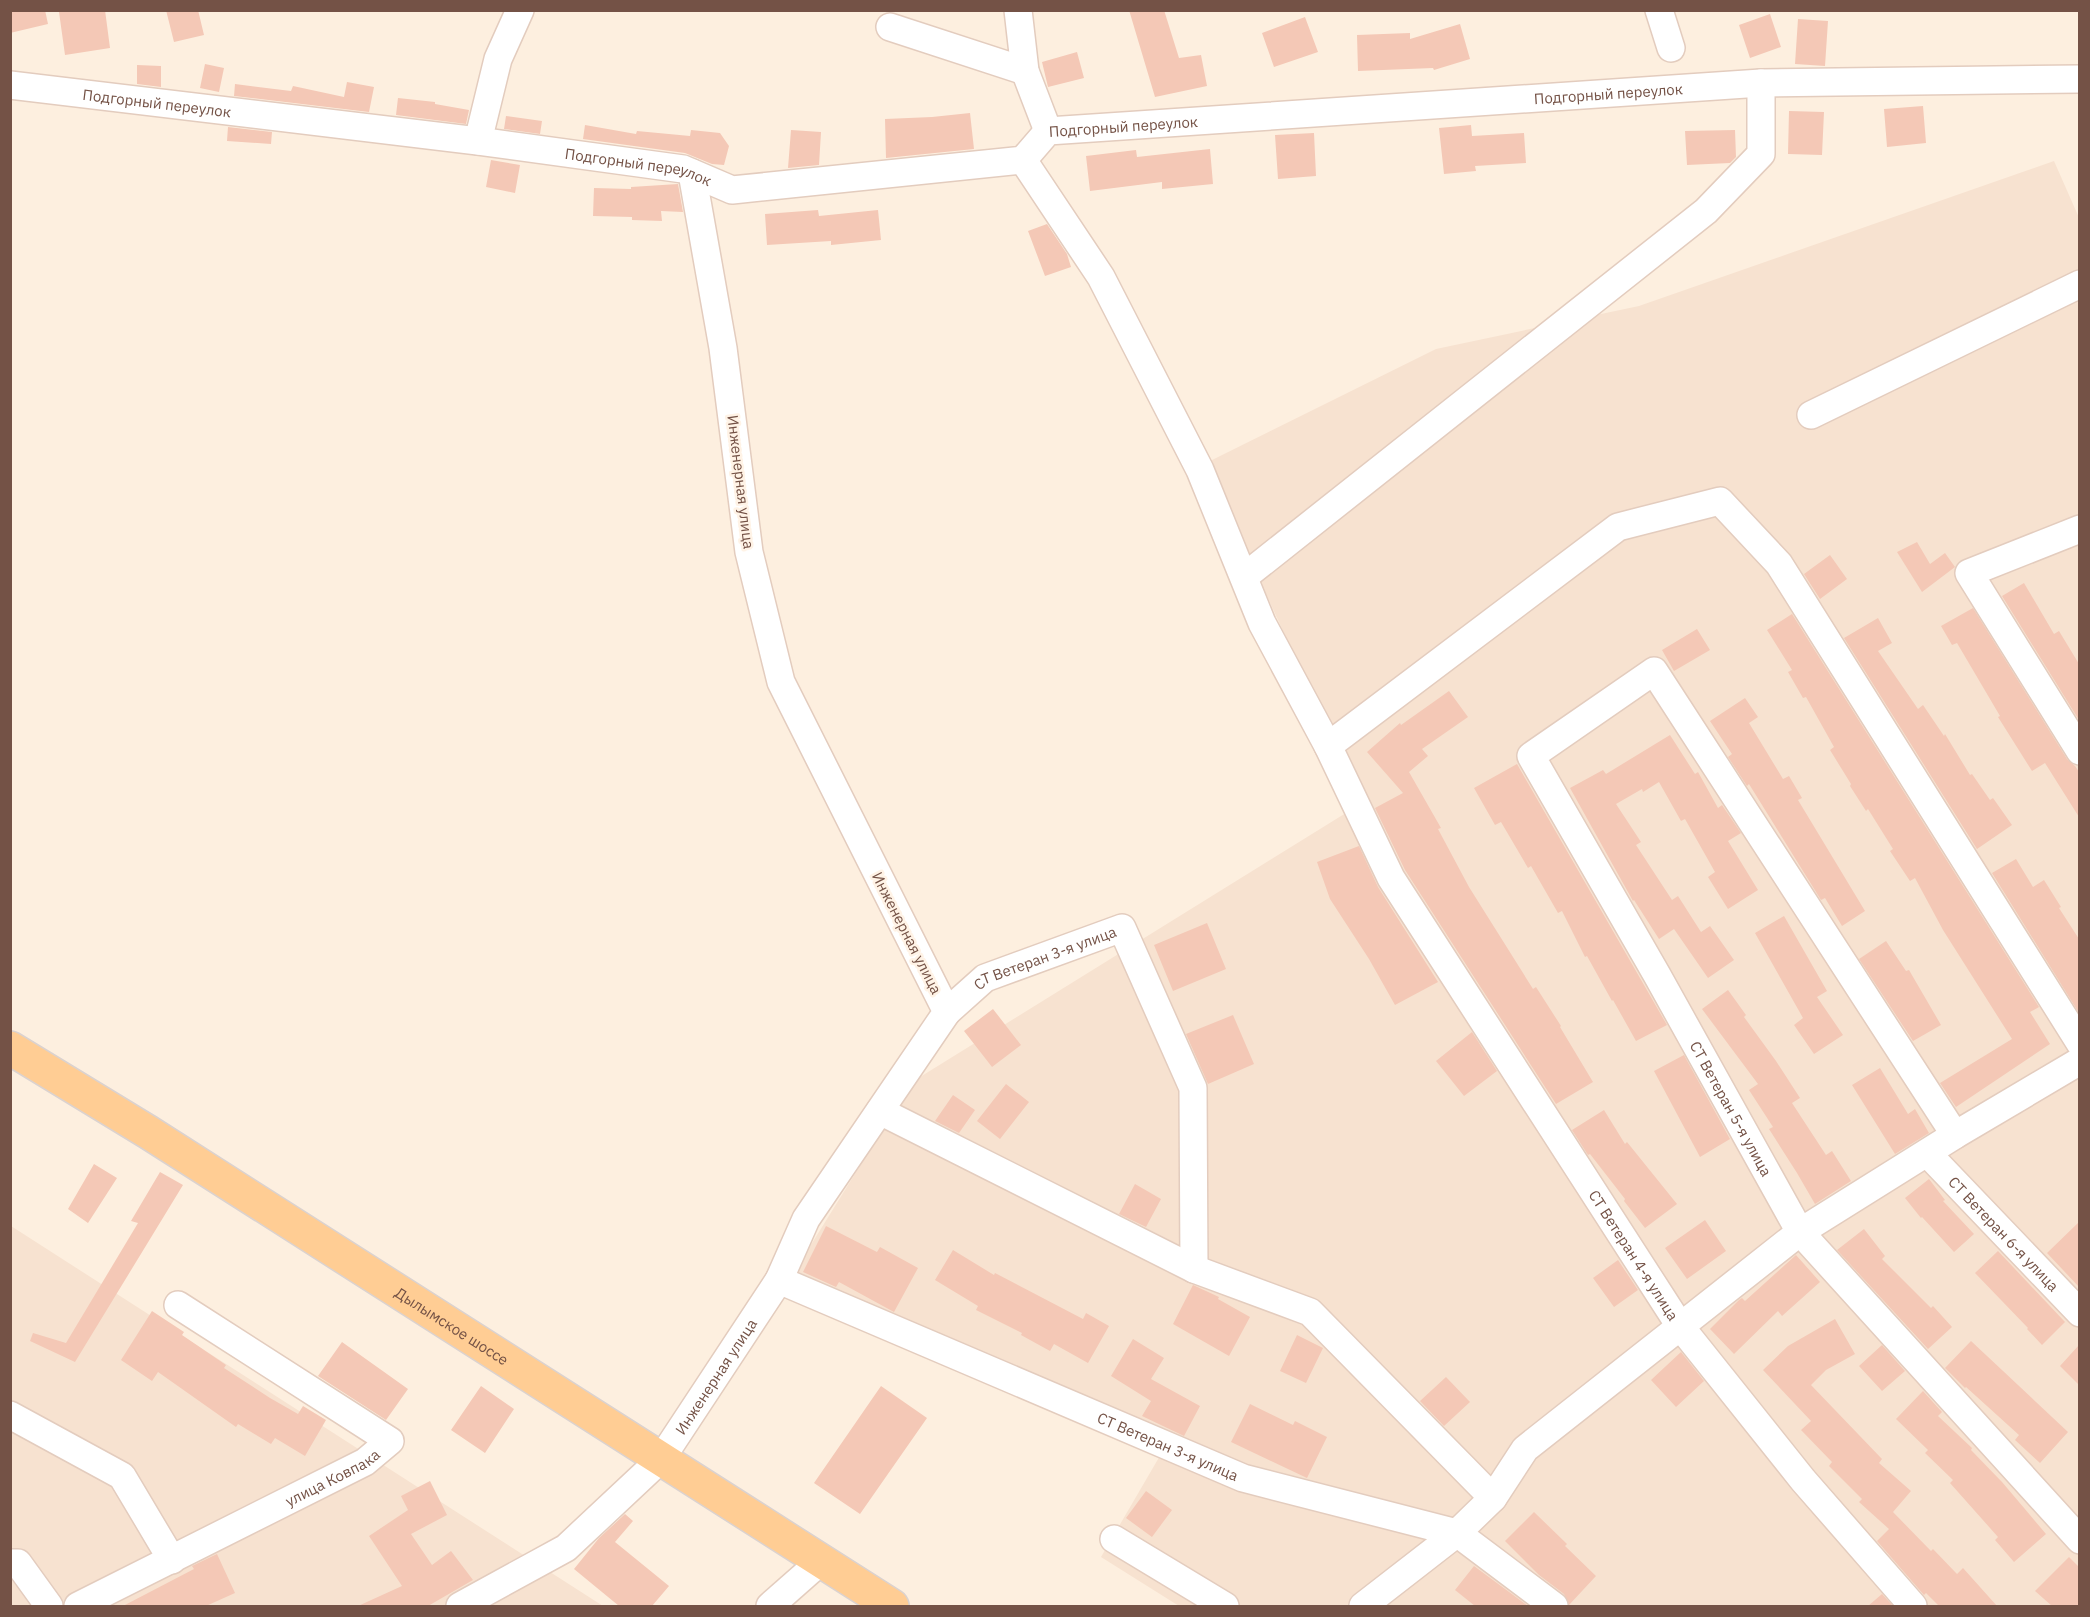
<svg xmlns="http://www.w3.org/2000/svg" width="2090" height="1617" viewBox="0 0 2090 1617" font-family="'IBM Plex Sans',sans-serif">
<rect width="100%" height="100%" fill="#fdefdf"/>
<!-- residential -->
<path fill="#f7e2d0" d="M2054 161 2080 220 2079 1606H1179L1101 1557 1168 1442 791 1277 912 1082 1362 803 1206 463 1436 349 1639 306Z
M11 1226 603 1606H11Z"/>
<!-- building -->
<path fill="#f4c8b6" d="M10 10H45L48 24 10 33Z
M69 10H105L110 48 65 55 59 12Z
M166 10H198L204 35 174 42Z
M1129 10H1164L1179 58 1201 55 1207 86 1155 97Z
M1770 14 1781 47 1750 58 1739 25Z
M1305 17 1318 52 1274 67 1262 33Z
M1798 19 1828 21 1825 66 1795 64Z
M1460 24 1470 59 1434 70 1433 68 1358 71 1357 35 1410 33V39Z
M1077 52 1084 78 1048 87 1042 62Z
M205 64 224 68 219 92 200 88Z
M137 65 161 66V87L137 84Z
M347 82 374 87 369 112 234 96 235 84 291 91 293 86 344 97Z
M398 98 435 102V104L469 110 466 124 396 115Z
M1923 106 1926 143 1887 147 1884 109Z
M1789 111 1824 112 1822 155 1788 154Z
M970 113 974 149 886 158 885 119 932 117Z
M506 116 542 121 540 134 504 129Z
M585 125 636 134 637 131 690 136 691 130 720 133 729 146 724 165 712 164 685 153 583 139Z
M1471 125 1472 136 1524 133 1526 163 1475 166 1476 171 1444 174 1439 128Z
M228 127 272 132 271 144 227 141Z
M791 130 821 132 819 165 788 168Z
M1735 130 1736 157 1730 163 1687 165 1685 131Z
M1314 133 1316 176 1278 179 1275 135Z
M1210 149 1213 184 1162 189V182L1090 191 1086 156 1136 150 1137 157Z
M491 160 520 165 515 193 486 187Z
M678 184 683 212 661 211 662 221 632 220V217L593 216 594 188 631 189V187Z
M818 210 819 216 878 210 881 240 831 245V241L767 245 765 214Z
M1047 224 1067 254 1071 267 1045 276 1028 231Z
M1917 542 1930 564 1945 553 1955 567 1922 592 1897 552Z
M1830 555 1847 579 1820 599 1804 574Z
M2024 583 2054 634 2059 631 2079 664V720L2002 596Z
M1973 608 2067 759 2075 766 2079 772V817L2045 763 2032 771 1998 717 2000 716 1957 643 1952 645 1941 626Z
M1792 614 2039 1007 2030 1012 2050 1044 1956 1107 1940 1083 2012 1039 1943 930 1915 878 1910 881 1890 851 1893 849 1868 809 1866 811 1850 786 1851 784 1830 750 1834 747 1806 697 1803 698 1788 672 1792 670 1767 630Z
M1878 618 1892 643 1878 651 1918 709 1923 705 1944 736 1945 734 1970 775 1972 774 1990 800 1993 798 2012 825 1977 849 1844 638Z
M1697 629 1710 650 1674 671 1662 650Z
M1449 691 1468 717 1422 749 1428 756 1409 772 1441 828 1438 829 1469 887 1533 989 1536 987 1561 1026 1560 1027 1593 1082 1556 1104 1405 870 1375 808 1403 793 1367 752 1400 723 1401 725Z
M1745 698 1758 717 1749 723 1783 779 1789 776 1802 798 1798 800 1865 911 1842 926 1825 898 1821 900 1749 784 1747 786 1728 757 1732 754 1710 721Z
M1670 735 1695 774 1698 772 1718 808 1722 805 1741 833 1728 841 1758 890 1728 909 1708 877 1715 872 1685 819 1681 821 1659 782 1643 792 1642 789 1616 804 1641 842 1636 845 1672 900 1678 896 1701 932 1710 926 1734 960 1708 978 1674 929 1659 939 1634 900 1633 901 1570 788 1603 770 1606 774Z
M1517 764 1667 1025 1636 1041 1613 1000 1612 1001 1587 956 1585 957 1562 911 1558 913 1531 866 1528 868 1501 822 1495 825 1474 788Z
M1359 846 1378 887 1438 982 1395 1005 1369 959 1330 899 1317 862Z
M2016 859 2033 887 2044 880 2061 907 2059 908 2079 939V1013L1992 873Z
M1784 916 1827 991 1817 997 1843 1035 1814 1054 1794 1025 1803 1018 1755 933Z
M1207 923 1226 969 1173 991 1154 945Z
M1886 941 1906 971 1909 970 1941 1025 1913 1041 1859 959Z
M1728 990 1746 1015 1744 1017 1776 1061 1800 1098 1792 1103 1826 1155 1832 1151 1851 1181 1815 1204 1797 1173 1769 1129 1773 1127 1749 1090 1758 1084 1702 1009Z
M993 1009 1021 1045 992 1067 964 1031Z
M1233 1015 1254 1064 1208 1084 1186 1034Z
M1472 1032 1497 1071 1464 1096 1436 1061Z
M1684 1055 1730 1139 1700 1157 1654 1071Z
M1880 1068 1908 1114 1915 1109 1929 1133 1895 1154 1852 1085Z
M1006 1084 1029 1102 1000 1139 977 1121Z
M953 1095 975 1110 959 1133 935 1121Z
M1604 1110 1625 1144 1627 1142 1677 1204 1645 1228 1624 1201 1625 1199 1590 1154 1588 1155 1572 1130Z
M94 1164 117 1178 88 1223 68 1209Z
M160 1172 183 1185 75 1362 30 1341 33 1333 66 1343 138 1223 131 1221Z
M1929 1179 1945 1200 1943 1201 1974 1234 1954 1252 1922 1217 1921 1218 1905 1198Z
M1135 1184 1161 1199 1146 1227 1119 1214Z
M1705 1220 1726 1251 1687 1279 1665 1248Z
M2079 1222V1287L2047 1253Z
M826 1226 877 1252 880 1247 918 1268 894 1312 839 1282 836 1287 803 1272Z
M1864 1229 1885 1256 1882 1259 1931 1308 1933 1306 1952 1327 1928 1349 1837 1250Z
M953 1250 994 1275 995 1273 1083 1319 1086 1313 1109 1326 1088 1363 1054 1344 1050 1351 1021 1335 1022 1333 976 1310 978 1306 935 1280Z
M1998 1251 2065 1322 2042 1345 2027 1329 2028 1328 1975 1273Z
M1796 1255 1820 1282 1782 1316 1778 1311 1734 1354 1710 1329 1739 1300 1742 1298 1745 1301Z
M1618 1260 1638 1290 1614 1307 1593 1278Z
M1193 1285 1219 1297 1218 1299 1250 1317 1229 1356 1173 1324Z
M152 1311 184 1332 182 1335 226 1365 224 1368 270 1398 298 1414 303 1406 326 1420 305 1456 275 1438 271 1444 238 1424 236 1427 158 1372 152 1381 121 1360Z
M1835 1319 1855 1354 1826 1370 1811 1385 1882 1459 1879 1463 1911 1491 1893 1512 1931 1551 1933 1549 1957 1574 1963 1568 1997 1606H1939L1926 1593 1924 1595 1877 1541 1889 1529 1859 1502 1862 1499 1829 1466 1832 1462 1801 1430 1811 1421 1763 1370 1788 1346Z
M1297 1335 1323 1348 1306 1383 1280 1371Z
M1133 1339 1164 1358 1151 1379 1200 1406 1184 1436 1142 1416 1151 1401 1111 1376Z
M1971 1341 2068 1432 2040 1463 2015 1440 2019 1435 1966 1387 1965 1388 1945 1368Z
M342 1342 408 1389 386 1420 318 1376Z
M1882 1345 1905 1371 1882 1391 1859 1366Z
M2079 1345V1385L2060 1366Z
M1681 1352 1704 1381 1676 1407 1651 1380Z
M1446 1377 1470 1402 1444 1426 1420 1401Z
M481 1386 514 1409 485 1453 451 1430Z
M881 1386 927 1418 860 1514 814 1483Z
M1923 1391 1942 1412 1938 1416 1972 1448 1971 1450 2002 1482 2046 1534 2014 1562 1995 1540 1998 1537 1950 1483 1953 1480 1925 1453 1928 1450 1896 1419Z
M1250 1404 1293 1425 1295 1421 1327 1437 1307 1478 1231 1442Z
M430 1481 447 1515 411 1534 432 1565 451 1551 473 1580 428 1606H358L402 1586 369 1536 408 1510 401 1496Z
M1146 1491 1172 1510 1152 1537 1126 1518Z
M1534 1512 1567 1544 1565 1546 1596 1576 1569 1605 1564 1594 1539 1575 1505 1541Z
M625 1514 633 1521 615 1542 669 1586 652 1606H619L574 1569 599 1538Z
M217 1554 235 1593 206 1606H123L194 1569 192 1566Z
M2069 1557 2079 1567V1606H2052L2035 1591Z
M1474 1566 1528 1606H1475L1455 1590Z
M1882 1594 1893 1606H1868Z"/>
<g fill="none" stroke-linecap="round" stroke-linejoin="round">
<!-- minor casing -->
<g stroke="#e3ccbe" stroke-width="30">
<g id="minor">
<path d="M1018 10 1025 71 1048 131"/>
<path d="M1659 10 1671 48"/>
<path d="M890 27 1025 71"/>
<path id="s1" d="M10 85 478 141 683 169 732 190 1023 160 1048 131 1761 83 2080 79"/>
<path d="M478 141 498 59 520 10"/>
<path id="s2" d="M1023 160 1101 277 1200 470 1262 623 1328 746 1391 878 1680 1326 1803 1480 1913 1606"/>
<path d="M1811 415 2080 284"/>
<path d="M2080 529 1969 573 2080 751"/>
<path d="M1244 577 1706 211 1761 154V83"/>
<path d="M1328 746 1618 527 1720 501 1779 564 2080 1043"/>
<path id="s3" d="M947 1012 985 978 1122 928 1193 1088 1194 1269"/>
<path d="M880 1111 1194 1269 1310 1312 1493 1498"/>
<path id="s4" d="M1955 1135 1654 671 1531 756 1657 975 1800 1232 2080 1540"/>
<path id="s5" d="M1928 1154 2080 1313"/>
<path id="s6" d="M779 1280 1243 1478 1457 1533 1554 1606"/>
<path d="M10 1415 122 1476 172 1560"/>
<path d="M1114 1539 1225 1606"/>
<path d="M10 1563H18L49 1606"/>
<path id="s7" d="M78 1606 365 1462 390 1441 178 1305"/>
<path id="s8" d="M460 1606 566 1548 661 1459 779 1280 806 1219 947 1012 781 682 749 552 723 348 692 173"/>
<path d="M770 1606 821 1561"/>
<path d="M1363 1606 1457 1533 1493 1498 1525 1449 1800 1232 1955 1135 2080 1061"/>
</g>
</g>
<!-- major casing -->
<g stroke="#dbd2cf" stroke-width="36">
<g id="major">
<path id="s9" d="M10 1048 148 1132 892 1606"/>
</g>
</g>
<!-- minor -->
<use href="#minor" stroke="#fff" stroke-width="27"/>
<!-- major -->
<use href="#major" stroke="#ffcd94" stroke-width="33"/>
</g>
<g text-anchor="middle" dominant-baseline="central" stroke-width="5" stroke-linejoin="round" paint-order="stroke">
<!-- street labels -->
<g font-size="15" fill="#745246" stroke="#fff3e6">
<text stroke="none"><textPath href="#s1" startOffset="1624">Подгорный переулок</textPath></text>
<text stroke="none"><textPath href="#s1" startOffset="148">Подгорный переулок</textPath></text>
<text stroke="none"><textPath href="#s1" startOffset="1138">Подгорный переулок</textPath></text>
<text stroke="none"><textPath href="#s1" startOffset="634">Подгорный переулок</textPath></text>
<text transform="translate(741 482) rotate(83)">Инженерная улица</text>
<text transform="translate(907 933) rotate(63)">Инженерная улица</text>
<text stroke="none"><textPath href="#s3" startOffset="114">СТ Ветеран 3-я улица</textPath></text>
<text stroke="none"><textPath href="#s4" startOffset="1108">СТ Ветеран 5-я улица</textPath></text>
<text stroke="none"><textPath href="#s5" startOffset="110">СТ Ветеран 6-я улица</textPath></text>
<text stroke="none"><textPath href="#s2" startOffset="1257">СТ Ветеран 4-я улица</textPath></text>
<text stroke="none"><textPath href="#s9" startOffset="522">Дылымское шоссе</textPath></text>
<text stroke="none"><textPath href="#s8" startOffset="350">Инженерная улица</textPath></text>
<text stroke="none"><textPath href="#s6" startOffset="423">СТ Ветеран 3-я улица</textPath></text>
<text stroke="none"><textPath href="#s7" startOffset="285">улица Ковпака</textPath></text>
</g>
</g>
<!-- border -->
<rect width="2090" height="1617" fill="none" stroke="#745246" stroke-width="24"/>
</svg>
